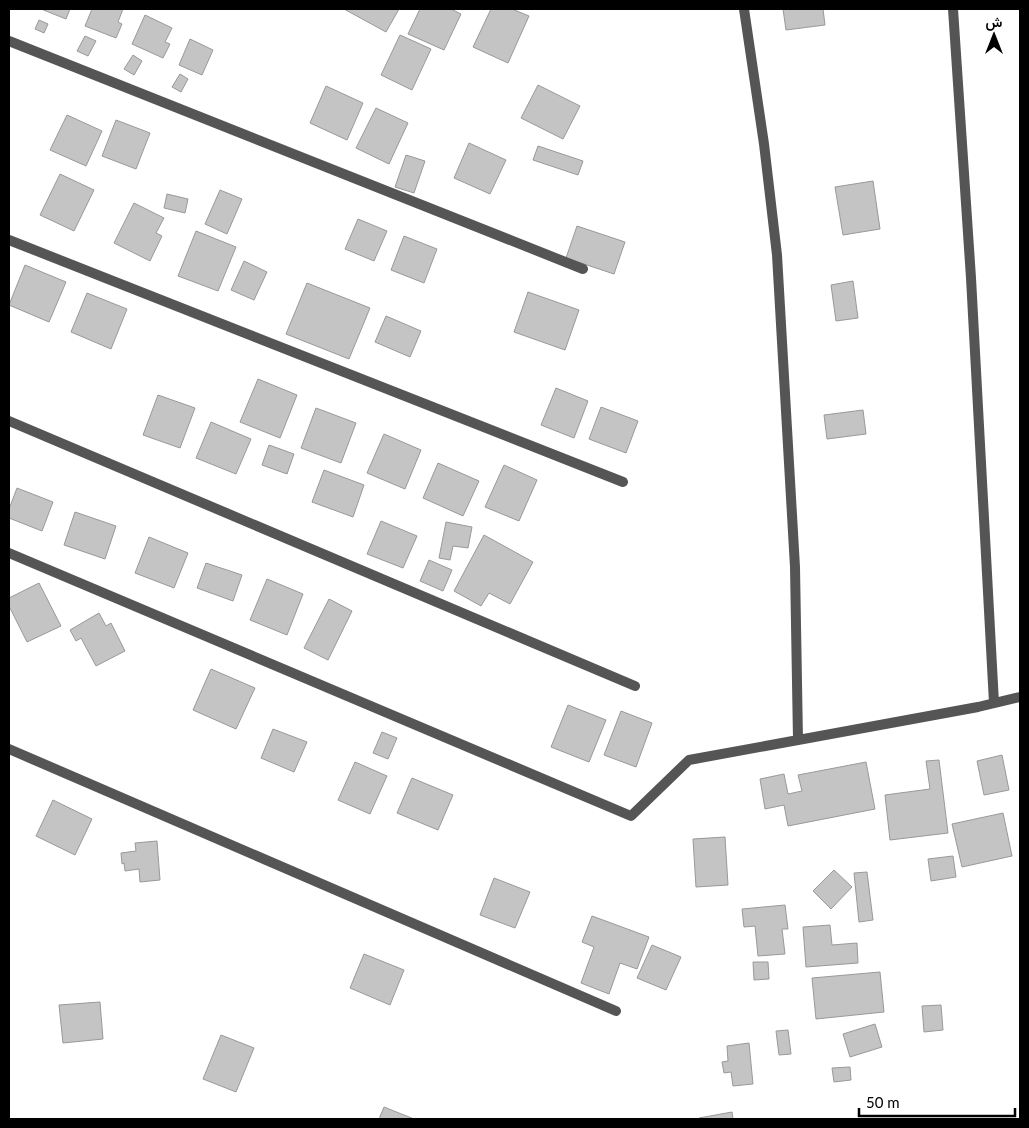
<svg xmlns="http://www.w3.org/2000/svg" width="1029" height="1128" viewBox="0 0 1029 1128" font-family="Lato,Vazirmatn,sans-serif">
<rect width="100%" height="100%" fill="#fff"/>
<!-- building -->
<path fill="#c4c4c4" stroke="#999" d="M41 9H70L66 19Z
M92 9H123L118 22 122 24 116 38 85 26Z
M344 9H399L386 32Z
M420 9H451L461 14 444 50 408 34Z
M491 9H512L529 16 508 63 473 47Z
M783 9H823L825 25 786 30Z
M145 15 172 28 165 42 170 44 163 58 132 44Z
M39 20 48 24 44 33 35 29Z
M400 35 431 49 412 90 381 75Z
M85 36 96 41 88 56 77 51Z
M190 39 213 50 202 75 179 65Z
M133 55 142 61 134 75 124 69Z
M180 74 188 79 181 92 172 87Z
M538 85 580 106 563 139 521 118Z
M326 86 363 103 347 140 310 123Z
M376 108 408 123 389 164 356 148Z
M67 115 102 131 86 166 50 150Z
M116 120 150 133 136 169 102 156Z
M469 143 506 160 490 194 454 178Z
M538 146 583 161 578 175 533 160Z
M406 155 425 161 414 193 395 187Z
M60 174 94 190 74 231 40 215Z
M873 181 880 229 843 235 835 187Z
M220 190 242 199 227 234 205 224Z
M167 194 188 199 185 213 164 208Z
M134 203 164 218 156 233 162 236 150 261 114 243Z
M358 219 387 231 374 261 345 249Z
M577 226 625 242 614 274 566 258Z
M196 231 236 247 218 291 178 276Z
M404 236 437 249 424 283 391 270Z
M244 261 267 272 254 300 231 290Z
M25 265 66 282 49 322 9 305Z
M853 281 858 318 836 321 831 285Z
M307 283 370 308 349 359 286 334Z
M528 292 579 310 565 350 514 332Z
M87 293 127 309 111 349 71 332Z
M386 316 421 331 410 357 375 342Z
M258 379 297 395 280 438 240 422Z
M556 388 588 401 574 438 541 425Z
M158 395 195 408 180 448 143 435Z
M601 407 638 421 626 453 589 439Z
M316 408 356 423 341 463 301 448Z
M863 410 866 434 827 439 824 415Z
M211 422 251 439 236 474 196 458Z
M384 434 421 450 405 489 367 473Z
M269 445 294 454 287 474 262 465Z
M438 463 479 481 463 516 423 498Z
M504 465 537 480 519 521 485 507Z
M324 470 364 485 353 517 312 502Z
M17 488 53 502 42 531 9 518V509Z
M75 512 116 526 105 559 64 545Z
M381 521 417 536 403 568 367 554Z
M446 522 472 527 468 548 453 546 450 560 439 558Z
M484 535 533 562 510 604 489 593 481 606 454 591Z
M149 537 188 553 174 588 135 573Z
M429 560 452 570 443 591 420 581Z
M206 563 242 575 233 601 197 588Z
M267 579 303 594 287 635 250 620Z
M39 583 61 626 27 642 9 606V598Z
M329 599 352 611 328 660 304 648Z
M99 613 106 626 111 623 125 651 96 666 81 638 76 641 70 630Z
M211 669 255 688 236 729 193 710Z
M568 705 606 720 589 762 551 747Z
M621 711 652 723 636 767 604 755Z
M273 729 307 742 294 772 261 758Z
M382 732 397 738 388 759 373 753Z
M1002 755 1009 790 984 795 977 761Z
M939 760 948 833 890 840 885 795 930 789 926 761Z
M355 762 387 776 370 814 338 800Z
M866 762 875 809 788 826 784 805 765 809 760 779 784 774 788 794 802 791 798 775Z
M412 778 453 795 438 830 397 813Z
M53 800 92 819 75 855 36 836Z
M1003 813 1012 856 962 867 952 824Z
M725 837 728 885 696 887 693 839Z
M157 841 160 880 140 882 139 869 125 871 124 863 122 864 121 853 136 851 135 843Z
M953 856 956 877 931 881 928 859Z
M834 870 852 887 831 909 813 891Z
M867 872 873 920 859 922 854 873Z
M494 878 530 892 515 928 480 915Z
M785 905 788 929H782L785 954 758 956 755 926 744 927 742 909Z
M592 916 649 937 637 969 620 963 609 994 581 983 594 947 582 942Z
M830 925 832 945 857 943 858 963 806 967 803 927Z
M652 945 681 957 666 990 637 978Z
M364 954 404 970 390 1005 350 988Z
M753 962H768L769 979 754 980Z
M880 972 884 1012 816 1019 812 978Z
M100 1002 103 1039 63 1043 59 1005Z
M941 1005 943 1030 924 1032 922 1006Z
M875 1024 882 1047 850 1057 843 1034Z
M788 1030 791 1054 779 1055 776 1031Z
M221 1035 254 1048 236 1092 203 1079Z
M749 1043 753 1084 733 1086 731 1072 724 1073 722 1062 728 1061 727 1046Z
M850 1067 851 1080 834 1082 832 1068Z
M384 1107 414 1119H379Z
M732 1112 733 1119H700L699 1118Z"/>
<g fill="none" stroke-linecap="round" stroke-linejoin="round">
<!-- street -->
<path stroke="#555" stroke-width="10" d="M744 9 764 144 777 255 795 567 798 740
M953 9 971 278 994 703
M9 41 583 269
M9 240 623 482
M9 421 635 686
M9 553 631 816 689 760 978 707 1020 697
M9 749 616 1011"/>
</g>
<!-- border -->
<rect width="1029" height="1128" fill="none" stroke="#000000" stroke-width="20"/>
<!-- north arrow -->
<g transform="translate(994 35)" stroke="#ffffff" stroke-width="4" paint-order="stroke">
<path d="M0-4L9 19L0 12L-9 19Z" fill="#000000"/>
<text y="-8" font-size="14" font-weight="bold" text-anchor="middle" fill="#000000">ش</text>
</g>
<!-- scale -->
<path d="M859 1108v8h156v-8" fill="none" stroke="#000000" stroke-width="2.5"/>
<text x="866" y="1108" font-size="15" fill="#000000" stroke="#ffffff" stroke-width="4" paint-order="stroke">50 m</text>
</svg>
